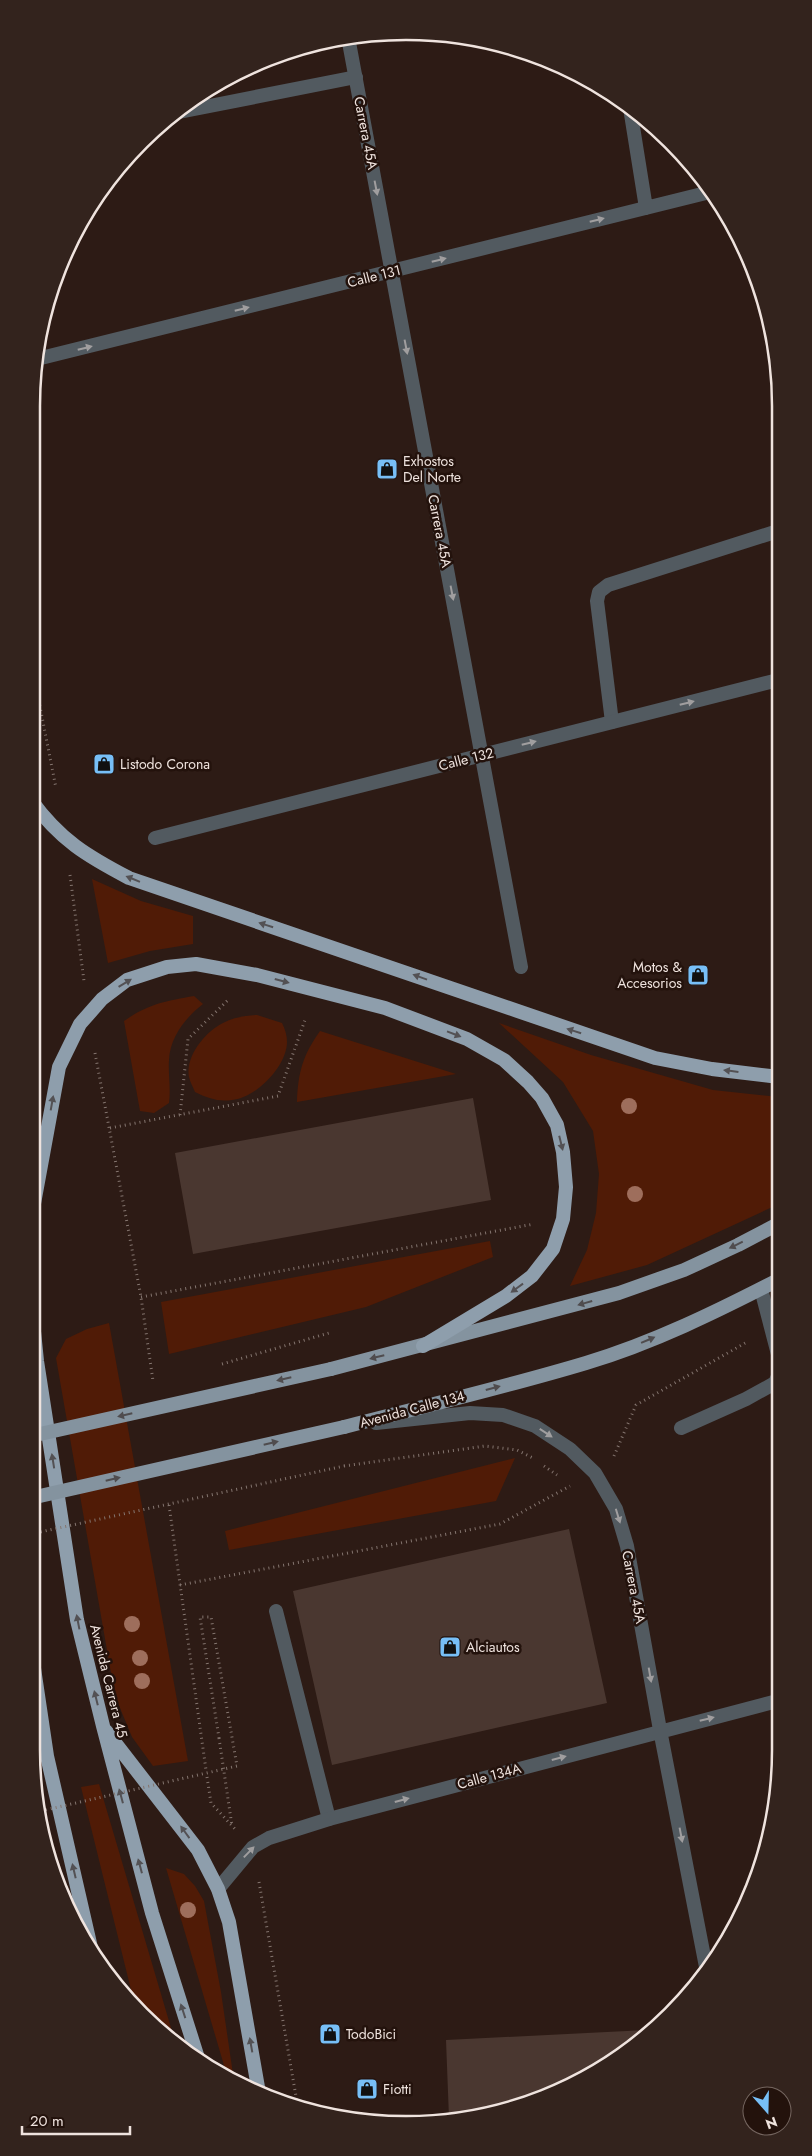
<svg xmlns="http://www.w3.org/2000/svg" width="812" height="2156" viewBox="0 0 812 2156" font-family="Jost,sans-serif">
<rect width="100%" height="100%" fill="#2d1b15"/>
<!-- green -->
<path fill="#501b06" d="M92 879 141 901 193 916V944L150 951 108 963Z
M194 996 203 1004C186 1017 170 1037 169 1060 168 1074 171 1088 169 1103L154 1113 140 1111 124 1021C148 1004 166 1001 194 996Z
M257 1015 282 1023C285 1029 287 1035 287 1042 287 1066 256 1098 232 1100 218 1102 207 1098 195 1092 193 1087 190 1082 189 1077 185 1056 206 1031 223 1023 234 1017 245 1016 257 1015Z
M499 1023 591 1055 713 1090 779 1097V1204L647 1265 570 1286 587 1250 596 1213 599 1174 593 1131 563 1082Z
M320 1031 456 1074 297 1102C298 1072 303 1055 320 1031Z
M490 1241 493 1257 366 1307 169 1354 161 1302Z
M109 1323 188 1761 153 1766 132 1737 115 1696 56 1358 66 1339 87 1329Z
M515 1458 496 1501 229 1550 225 1531Z
M99 1784 174 2038 135 2006 81 1787Z
M166 1868 184 1874 195 1886 204 1901 221 1992 234 2081 228 2079Z"/>
<!-- building -->
<path fill="#4a3730" d="M473 1098 491 1200 193 1254 175 1153Z
M569 1529 607 1703 332 1765 293 1591Z
M647 2030 614 2062 550 2096 479 2117 449 2118 446 2040Z"/>
<g fill="none" stroke-linecap="round" stroke-linejoin="round">
<!-- path -->
<path stroke="#84756f" stroke-width="3" stroke-dasharray="1 4" stroke-linecap="butt" d="M31 661 56 788
M70 875 84 981
M95 1053 141 1297 153 1381
M180 1115 188 1039 229 999
M110 1128 278 1096 305 1020
M141 1297 534 1224
M614 1456 636 1405 747 1342
M344 1466 485 1446 517 1450 535 1459
M544 1466 557 1475
M169 1505 206 1770
M180 1585 500 1524 570 1486
M219 1738 232 1826
M207 1777 211 1803 235 1829
M259 1882 298 2108"/>
<!-- service -->
<path stroke="#525a60" stroke-width="14" d="M174 113 356 77
M612 722 597 601 599 592 608 585 778 531
M761 1289 780 1362
M681 1428 746 1399 775 1383 780 1372
M276 1611 329 1819"/>
<!-- minor -->
<path stroke="#525a60" stroke-width="14" d="M348 37 521 967
M630 108 646 208
M37 359 710 192
M155 838 778 680
M376 1423 470 1413 503 1415 535 1426 570 1449 595 1473 616 1509 627 1546 660 1730 707 1972
M218 1889 253 1847 269 1838 329 1819 781 1700"/>
<!-- primary -->
<path stroke="#84939f" stroke-width="14" d="M331 1369 619 1293 684 1270 738 1245 780 1223
M344 1427C425 1406 506 1387 586 1363 653 1343 718 1311 780 1279"/>
<!-- trunk -->
<path stroke="#8e9eac" stroke-width="14" d="M31 800C60 840 87 856 129 878L655 1058 712 1069 779 1077
M31 1220 59 1067 80 1024 102 999 127 980 167 967 196 964 257 975 385 1008 467 1039 504 1060 528 1082 542 1098 557 1125 563 1152 566 1187 563 1219 553 1249 532 1276 506 1296 423 1346
M31 1302 37 1361 77 1620 103 1726 152 1913 198 2058
M31 1648 47 1756 92 1952
M106 1731 198 1850 218 1889 229 1922 259 2093"/>
<!-- path-bridge -->
<path stroke="#84756f" stroke-width="3" stroke-dasharray="1 4" stroke-linecap="butt" d="M222 1364 329 1333
M31 1534 344 1466
M41 1811 237 1766 211 1617H200L219 1738"/>
<!-- primary-bridge -->
<path stroke="#84939f" stroke-width="14" d="M31 1436 331 1369
M31 1498 344 1427"/>
</g>
<!-- trees -->
<g fill="#9e6e5c">
<circle cx="629" cy="1106" r="8"/>
<circle cx="635" cy="1194" r="8"/>
<circle cx="132" cy="1624" r="8"/>
<circle cx="140" cy="1658" r="8"/>
<circle cx="142" cy="1681" r="8"/>
<circle cx="188" cy="1910" r="8"/>
</g>
<!-- one-way arrows -->
<defs><path id="oneway-solid" d="M-6-.8H1V-3.2L6.5 0L1 3.2V.8H-6Z" transform="scale(1.25)"/></defs>
<g fill="#a09e9f">
<use href="#oneway-solid" transform="translate(376 188) rotate(79)"/>
<use href="#oneway-solid" transform="translate(597 220) rotate(-14)"/>
<use href="#oneway-solid" transform="translate(439 260) rotate(-14)"/>
<use href="#oneway-solid" transform="translate(242 309) rotate(-14)"/>
<use href="#oneway-solid" transform="translate(406 347) rotate(79)"/>
<use href="#oneway-solid" transform="translate(85 348) rotate(-14)"/>
<use href="#oneway-solid" transform="translate(452 593) rotate(79)"/>
<use href="#oneway-solid" transform="translate(687 703) rotate(-14)"/>
<use href="#oneway-solid" transform="translate(529 743) rotate(-14)"/>
<use href="#oneway-solid" transform="translate(546 1433) rotate(33)"/>
<use href="#oneway-solid" transform="translate(618 1516) rotate(73)"/>
<use href="#oneway-solid" transform="translate(650 1675) rotate(80)"/>
<use href="#oneway-solid" transform="translate(707 1719) rotate(-14)"/>
<use href="#oneway-solid" transform="translate(559 1758) rotate(-15)"/>
<use href="#oneway-solid" transform="translate(402 1800) rotate(-15)"/>
<use href="#oneway-solid" transform="translate(681 1835) rotate(79)"/>
<use href="#oneway-solid" transform="translate(249 1852) rotate(-46)"/>
</g>
<g fill="#535154">
<use href="#oneway-solid" transform="translate(133 879) rotate(-158)"/>
<use href="#oneway-solid" transform="translate(266 925) rotate(-162)"/>
<use href="#oneway-solid" transform="translate(420 977) rotate(-160)"/>
<use href="#oneway-solid" transform="translate(282 981) rotate(15)"/>
<use href="#oneway-solid" transform="translate(125 983) rotate(-31)"/>
<use href="#oneway-solid" transform="translate(574 1031) rotate(-162)"/>
<use href="#oneway-solid" transform="translate(454 1034) rotate(21)"/>
<use href="#oneway-solid" transform="translate(731 1071) rotate(-173)"/>
<use href="#oneway-solid" transform="translate(52 1103) rotate(-80)"/>
<use href="#oneway-solid" transform="translate(561 1143) rotate(76)"/>
<use href="#oneway-solid" transform="translate(517 1288) rotate(144)"/>
<use href="#oneway-solid" transform="translate(53 1461) rotate(-99)"/>
<use href="#oneway-solid" transform="translate(78 1622) rotate(-101)"/>
<use href="#oneway-solid" transform="translate(96 1698) rotate(-104)"/>
<use href="#oneway-solid" transform="translate(121 1796) rotate(-105)"/>
<use href="#oneway-solid" transform="translate(185 1832) rotate(-126)"/>
<use href="#oneway-solid" transform="translate(140 1866) rotate(-105)"/>
<use href="#oneway-solid" transform="translate(74 1871) rotate(-103)"/>
<use href="#oneway-solid" transform="translate(183 2011) rotate(-108)"/>
<use href="#oneway-solid" transform="translate(251 2045) rotate(-100)"/>
</g>
<g fill="#4f4c4e">
<use href="#oneway-solid" transform="translate(736 1245) rotate(154)"/>
<use href="#oneway-solid" transform="translate(585 1303) rotate(164)"/>
<use href="#oneway-solid" transform="translate(648 1340) rotate(-23)"/>
<use href="#oneway-solid" transform="translate(377 1357) rotate(166)"/>
<use href="#oneway-solid" transform="translate(284 1379) rotate(167)"/>
<use href="#oneway-solid" transform="translate(493 1388) rotate(-15)"/>
<use href="#oneway-solid" transform="translate(125 1415) rotate(167)"/>
<use href="#oneway-solid" transform="translate(271 1443) rotate(-13)"/>
<use href="#oneway-solid" transform="translate(113 1479) rotate(-13)"/>
</g>
<!-- icons -->
<defs>
<g id="shop-square" transform="scale(1.125)"><rect x="-9" y="-9" width="18" height="18" rx="4" fill="#77bff7" stroke="#23120c"/><path d="M-5-2.5h2.3a2.7 3.5 0 0 1 5.4 0H5L5.5 6h-11ZM-1.5-2.5h3a1.5 2.3 0 0 0-3 0Z" fill="#111"/></g>
</defs>
<g fill-rule="evenodd">
<use href="#shop-square" x="387" y="469"/>
<use href="#shop-square" x="104" y="764"/>
<use href="#shop-square" x="698" y="975"/>
<use href="#shop-square" x="450" y="1647"/>
<use href="#shop-square" x="330" y="2034"/>
<use href="#shop-square" x="367" y="2089"/>
</g>
<g text-anchor="middle" dominant-baseline="central" stroke-width="5" stroke-linejoin="round" paint-order="stroke">
<!-- street labels -->
<g font-size="14" fill="#efe3de" stroke="#23120c">
<text transform="translate(366 133) rotate(79)">Carrera 45A</text>
<text transform="translate(374 276) rotate(-14)">Calle 131</text>
<text transform="translate(440 531) rotate(79)">Carrera 45A</text>
<text transform="translate(466 759) rotate(-14)">Calle 132</text>
<text transform="translate(412 1409) rotate(-15)">Avenida Calle 134</text>
<text transform="translate(634 1587) rotate(79)">Carrera 45A</text>
<text transform="translate(109 1681) rotate(76)">Avenida Carrera 45</text>
<text transform="translate(489 1776) rotate(-15)">Calle 134A</text>
</g>
<!-- poi labels -->
<g font-size="14" fill="#efe3de" stroke="#23120c" text-anchor="start">
<text x="403" y="461">Exhostos<tspan x="403" dy="16">Del Norte</tspan></text>
<text x="120" y="764">Listodo Corona</text>
<text x="682" y="967" text-anchor="end">Motos &amp;<tspan x="682" dy="16">Accesorios</tspan></text>
<text x="466" y="1647">Alciautos</text>
<text x="346" y="2034">TodoBici</text>
<text x="383" y="2089">Fiotti</text>
</g>
</g>
<!-- crop -->
<path d="M0 0H812V2156H0ZM406 40H406A366 366 0 0 1 772 406V1750A366 366 0 0 1 406 2116H406A366 366 0 0 1 40 1750V406A366 366 0 0 1 406 40Z" fill="#33231d" fill-rule="evenodd"/>
<path fill="none" stroke="#efe3de" stroke-width="2.5" d="M406 40H406A366 366 0 0 1 772 406V1750A366 366 0 0 1 406 2116H406A366 366 0 0 1 40 1750V406A366 366 0 0 1 406 40Z"/>
<!-- north arrow -->
<g transform="translate(767 2111) rotate(160)"><circle r="24" fill="#23120c" stroke="#756660"/>
<path d="M0-4L9 19L0 12L-9 19Z" fill="#77bff7"/>
<text y="-8" font-size="14" font-weight="bold" text-anchor="middle" fill="#efe3de">N</text>
</g>
<!-- scale -->
<path d="M22 2126v8h108v-8" fill="none" stroke="#efe3de" stroke-width="2.5"/>
<text x="30" y="2126" font-size="15" fill="#efe3de" stroke="#23120c" stroke-width="4" paint-order="stroke">20 m</text>
</svg>
